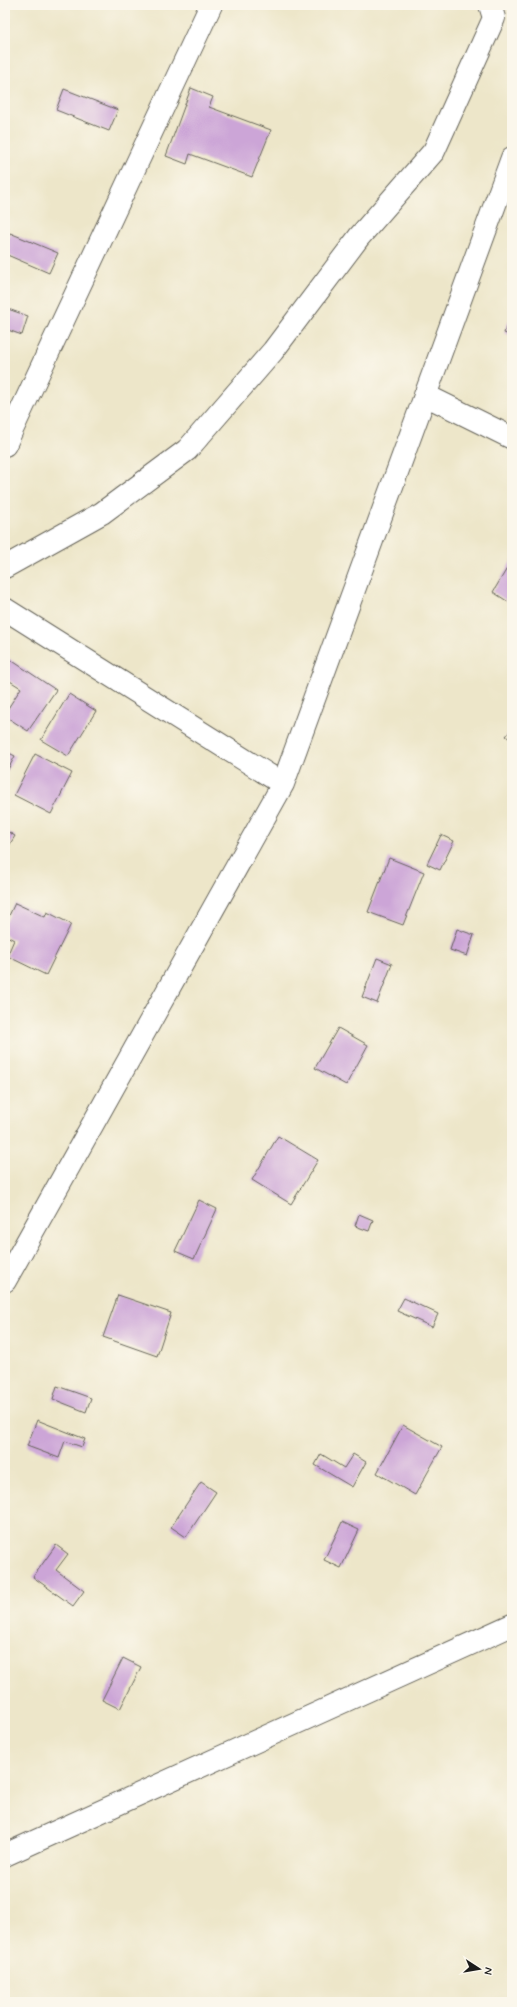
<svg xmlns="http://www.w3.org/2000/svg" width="517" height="2007" viewBox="0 0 517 2007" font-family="Mynerve,sans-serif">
<rect width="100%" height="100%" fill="#fbf7ec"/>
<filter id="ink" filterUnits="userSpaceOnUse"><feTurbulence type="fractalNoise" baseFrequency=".025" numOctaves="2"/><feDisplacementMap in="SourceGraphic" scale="8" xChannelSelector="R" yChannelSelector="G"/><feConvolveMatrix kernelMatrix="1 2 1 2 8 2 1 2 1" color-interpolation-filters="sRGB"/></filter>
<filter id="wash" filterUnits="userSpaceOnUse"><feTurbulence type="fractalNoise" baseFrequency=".012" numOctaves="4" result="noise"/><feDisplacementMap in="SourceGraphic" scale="16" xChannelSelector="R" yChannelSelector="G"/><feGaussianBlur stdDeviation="0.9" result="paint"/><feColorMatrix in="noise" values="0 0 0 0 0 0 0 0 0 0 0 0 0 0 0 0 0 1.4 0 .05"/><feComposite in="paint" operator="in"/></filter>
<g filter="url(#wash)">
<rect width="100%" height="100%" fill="#ede6c9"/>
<g id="blocks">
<!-- building -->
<path fill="#cca5d7" d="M191 88 213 97 209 107 271 130 252 177 190 154 187 164 166 156Z
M64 89 118 110 109 131 56 110Z
M10 233 58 253 49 273 5 254V245Z
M5 308 28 316 22 335 5 329Z
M512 313V336L504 333Z
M512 560V600L510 603 493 592Z
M5 656 56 690 28 731 5 716V713L21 688 5 678Z
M69 694 96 711 68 756 41 740Z
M512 729V741L506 736Z
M5 751 15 756 5 775Z
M35 754 72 773 51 814 14 795Z
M5 830 15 836 5 852Z
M441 835 454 841 440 870 427 864Z
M389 858 424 872 403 925 368 912Z
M15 903 45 917 47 912 71 924 46 975 7 956 14 940 5 935V924Z
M457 929 474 935 467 956 450 950Z
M377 958 392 964 377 1003 362 997Z
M338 1028 368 1045 346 1085 315 1068Z
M278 1136 318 1160 291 1204 252 1180Z
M199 1200 217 1209 194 1259 175 1251Z
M359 1214 373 1220 369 1231 355 1226Z
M118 1295 171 1313 157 1356 103 1337Z
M404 1298 438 1314 432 1327 397 1311Z
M57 1386 91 1398 86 1412 53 1399Z
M37 1420 85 1439 82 1447 65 1441 59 1458 27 1446Z
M403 1425 442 1447 415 1495 377 1473Z
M321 1454 344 1468 353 1454 366 1462 352 1487 315 1465Z
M201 1482 216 1492 186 1537 171 1527Z
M342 1522 359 1530 341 1568 324 1560Z
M56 1545 68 1554 56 1570 84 1591 73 1606 33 1577Z
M123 1658 141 1667 120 1709 102 1700Z"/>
</g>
</g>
<g filter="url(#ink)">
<use href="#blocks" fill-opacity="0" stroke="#656359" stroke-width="1"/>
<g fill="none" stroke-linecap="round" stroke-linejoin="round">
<!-- minor casing -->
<g stroke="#656359" stroke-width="24">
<path id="minor" d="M425 395 512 438
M5 445 211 5
M5 567 102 513 187 450 273 351 359 237 434 151 494 18 490 5
M5 609 283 784
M5 1281 283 784 512 158
M5 1855 512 1625"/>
</g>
<!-- minor -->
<use href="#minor" stroke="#fff" stroke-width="22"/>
</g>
</g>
<!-- margin -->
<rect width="517" height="2007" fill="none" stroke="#fbf7ec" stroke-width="20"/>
<!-- north arrow -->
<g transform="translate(479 1969) rotate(102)" stroke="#fbf7ec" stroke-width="3" paint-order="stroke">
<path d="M0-3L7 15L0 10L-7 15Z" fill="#1c1c1c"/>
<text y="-6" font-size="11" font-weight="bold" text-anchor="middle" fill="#1c1c1c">N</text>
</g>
</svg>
